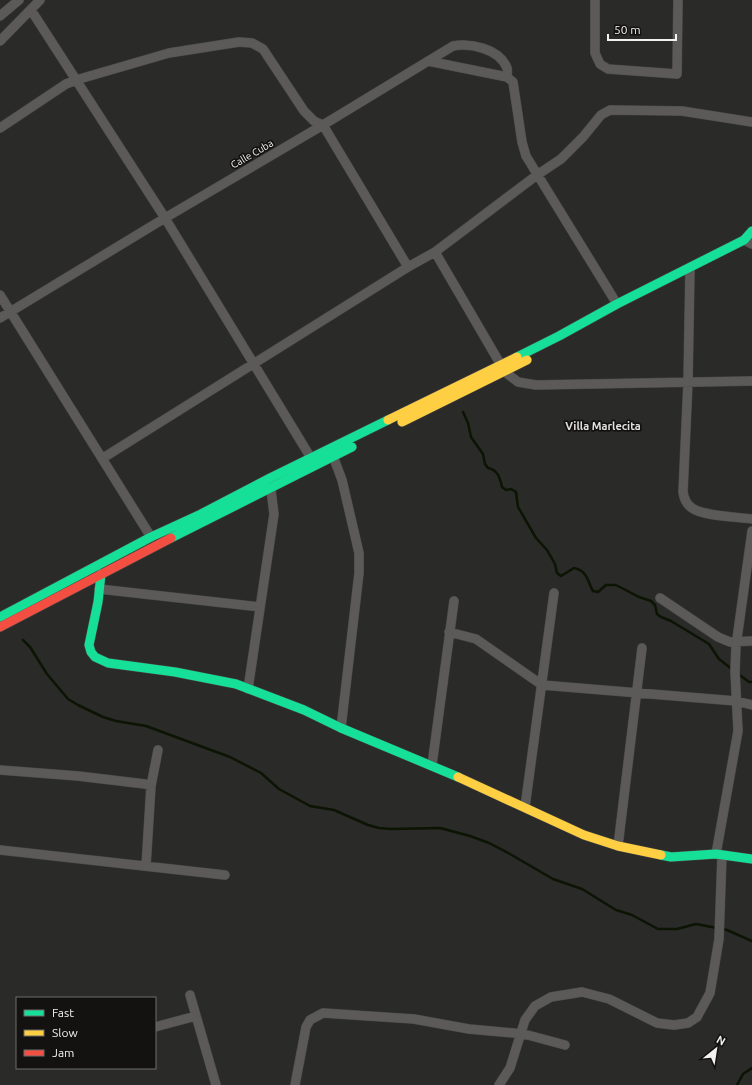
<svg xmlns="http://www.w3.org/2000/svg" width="752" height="1085" viewBox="0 0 752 1085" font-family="Ubuntu,sans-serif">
<rect width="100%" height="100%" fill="#2a2a29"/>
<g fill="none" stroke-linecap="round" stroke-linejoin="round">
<!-- stream -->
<path stroke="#0c1404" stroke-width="2.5" d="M463 412 468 423 471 437 483 454 485 464 488 468C498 470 500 478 502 487L506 490 511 489 516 492 518 507 536 538 547 550 555 564 557 573 561 576 574 568C588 571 587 581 593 591L598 592 606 585H616L639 597 651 601 655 605 657 614 661 617 671 621 709 644 719 659 733 670
M23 640 30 647 47 674 68 699 78 705 103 717 116 721 146 726 230 757 261 773 279 789 310 806 334 810 368 825 379 828 391 829 440 828 470 836 489 843 510 854 553 879 582 889 616 910 632 915 658 929H677L696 924 717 928
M737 673 749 682H752
M722 929 727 930 752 941
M737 1085 743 1074 752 1068"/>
<!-- street casing -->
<g stroke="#484847" stroke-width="10">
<path id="street" d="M595 0V53L600 64 608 69 677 74 678 0
M31 10 165 218 311 458
M0 16 19 0
M0 41 40 0
M428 61 507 77 513 82 522 142 526 156 617 304
M0 128 66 84 76 80 169 53 239 42 252 43 263 49 304 111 314 121 323 125 408 267
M744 240 752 244
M435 252 505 372 518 382 536 385 752 381
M690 268 688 382 683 492C684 499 686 504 692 508 702 516 738 517 752 519
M0 295 151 537
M0 318 165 218 323 125 453 46C470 43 499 48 507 68 508 70 507 74 507 77
M333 456 342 480 359 553V573L341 728
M103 458 408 267 435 252 537 175 561 159 583 137 601 115 610 110 682 111 752 122
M99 589 260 607
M660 598 718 637 730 642 752 641
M449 632 476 639 542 685 736 701 752 705
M248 689 274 514 270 482
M432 765 454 601
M0 770 78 776 145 784 151 786
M525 807 554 593
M618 846 642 648
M0 850 225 875
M716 854 738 731 735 671 736 646 752 531
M146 866 151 786 158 750
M190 995 216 1085
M155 1027 196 1016
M295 1085 306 1027 310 1020 323 1013 414 1019 469 1029 524 1034 565 1045
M499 1085 510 1068 525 1020 535 1006 551 997 582 992 609 999 657 1023 674 1025 688 1023 697 1017 710 993 719 939 722 855"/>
</g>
<!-- fast casing -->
<g stroke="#484847" stroke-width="10">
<path id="fast" d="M517 357 559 336 617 304 744 240 752 231
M171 538 352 447
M101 574 98 602 89 645 91 652 95 657 108 663 175 672 236 684 304 710 341 728 458 777
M0 617 151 537 201 514 270 478 388 420
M661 855 671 857 716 854 752 859"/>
</g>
<!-- slow casing -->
<g stroke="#484847" stroke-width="10">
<path id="slow" d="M388 420 517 357
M402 422 527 360
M458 777 584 835 618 846 661 855"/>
</g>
<!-- jam casing -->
<g stroke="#484847" stroke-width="10">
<path id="jam" d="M0 627 171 538"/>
</g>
<!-- street -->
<use href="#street" stroke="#5b5a59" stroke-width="9"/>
<!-- fast -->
<use href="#fast" stroke="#16e098" stroke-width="9"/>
<!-- slow -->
<use href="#slow" stroke="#ffcf43" stroke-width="9"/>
<!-- jam -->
<use href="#jam" stroke="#f24e42" stroke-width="9"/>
</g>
<g text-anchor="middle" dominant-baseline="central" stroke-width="3.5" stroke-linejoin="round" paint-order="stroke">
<!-- street labels -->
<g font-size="10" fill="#f3f2f1" stroke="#131211">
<text transform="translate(252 154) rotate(-30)">Calle Cuba</text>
</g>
<!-- neighbourhood labels -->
<g font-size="11" font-weight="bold" fill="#e3e1de" stroke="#131211">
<text x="603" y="426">Villa Marlecita</text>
</g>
</g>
<!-- legend -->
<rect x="16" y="997" width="140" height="72" fill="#131211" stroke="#6d6c6b"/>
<rect x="24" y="1010" width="20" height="6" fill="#16e098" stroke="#6d6c6b"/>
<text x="52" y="1017" font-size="12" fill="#f3f2f1">Fast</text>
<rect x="24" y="1030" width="20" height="6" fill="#ffcf43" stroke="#6d6c6b"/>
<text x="52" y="1037" font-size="12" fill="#f3f2f1">Slow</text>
<rect x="24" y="1050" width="20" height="6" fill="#f24e42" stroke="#6d6c6b"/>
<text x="52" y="1057" font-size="12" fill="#f3f2f1">Jam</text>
<!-- north arrow -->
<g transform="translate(716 1049) rotate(30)" stroke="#131211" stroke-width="3" paint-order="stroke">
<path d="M0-3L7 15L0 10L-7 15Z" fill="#f3f2f1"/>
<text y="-6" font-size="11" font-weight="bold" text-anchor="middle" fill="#f3f2f1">N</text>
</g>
<!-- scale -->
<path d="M608 34v6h68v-6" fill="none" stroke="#f3f2f1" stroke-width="2"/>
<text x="614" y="34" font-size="12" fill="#f3f2f1" stroke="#131211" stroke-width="3" paint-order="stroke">50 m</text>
</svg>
